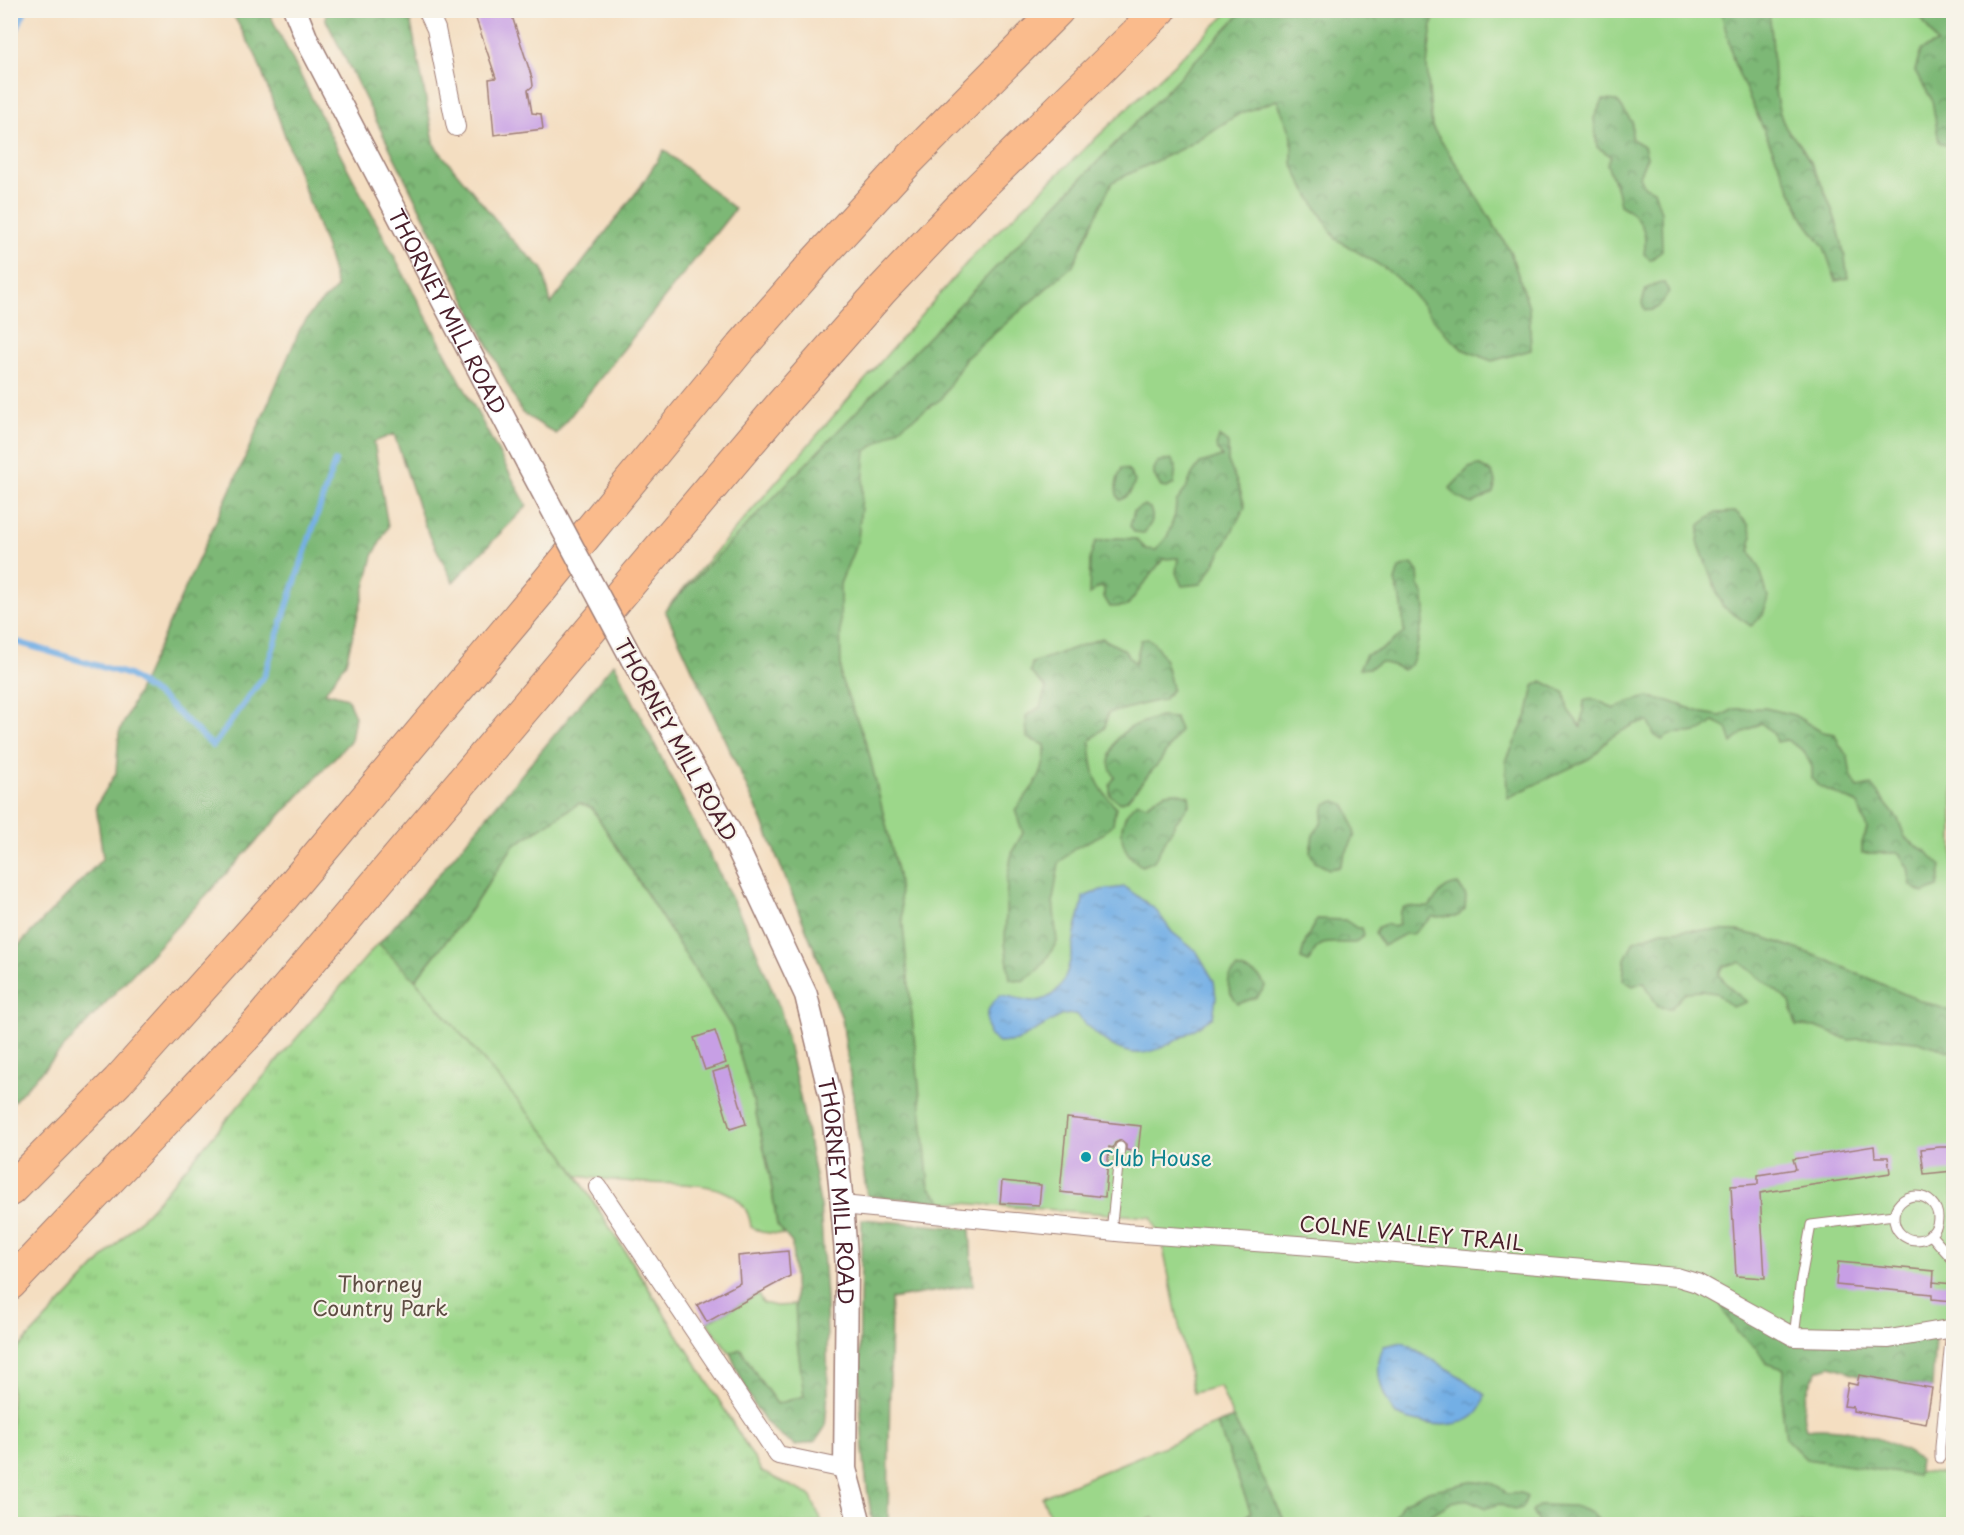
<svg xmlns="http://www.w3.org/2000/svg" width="1964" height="1535" viewBox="0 0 1964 1535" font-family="'Playpen Sans',sans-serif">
<defs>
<pattern id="forest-crowns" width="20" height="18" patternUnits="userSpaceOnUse" patternTransform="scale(1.5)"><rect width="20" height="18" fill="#7db876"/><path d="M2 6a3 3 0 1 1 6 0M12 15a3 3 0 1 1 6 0" fill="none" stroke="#689561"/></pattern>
<pattern id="park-tufts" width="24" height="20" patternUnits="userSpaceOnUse" patternTransform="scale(1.5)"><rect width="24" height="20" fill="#9cd78a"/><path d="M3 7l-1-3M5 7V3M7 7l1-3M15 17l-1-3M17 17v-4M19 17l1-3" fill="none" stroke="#88b877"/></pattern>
<pattern id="water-ripples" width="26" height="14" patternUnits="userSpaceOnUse" patternTransform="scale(1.5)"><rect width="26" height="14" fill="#73afe5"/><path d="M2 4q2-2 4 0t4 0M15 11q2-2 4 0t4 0" fill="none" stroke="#608eba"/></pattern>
</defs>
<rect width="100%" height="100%" fill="#f7f3e8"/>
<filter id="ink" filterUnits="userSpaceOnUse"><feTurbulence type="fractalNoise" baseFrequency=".0167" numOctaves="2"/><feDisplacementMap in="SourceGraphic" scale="12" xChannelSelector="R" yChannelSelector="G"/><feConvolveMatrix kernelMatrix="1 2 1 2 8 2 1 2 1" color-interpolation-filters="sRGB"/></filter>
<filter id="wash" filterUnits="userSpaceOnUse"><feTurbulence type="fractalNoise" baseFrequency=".008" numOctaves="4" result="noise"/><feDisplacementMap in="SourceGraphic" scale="24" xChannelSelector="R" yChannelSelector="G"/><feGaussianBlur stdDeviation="1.35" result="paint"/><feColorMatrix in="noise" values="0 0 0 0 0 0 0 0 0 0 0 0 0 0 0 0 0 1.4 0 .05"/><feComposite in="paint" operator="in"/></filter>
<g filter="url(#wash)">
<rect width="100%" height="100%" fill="#f4dec1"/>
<!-- grass -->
<path fill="#9cd78a" stroke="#737b5a" stroke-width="1.5" d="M1230 11H1953V1323L1890 1334 1796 1335V1447L1912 1471 1953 1475V1524H1286L1233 1418 1220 1386 1193 1393 1162 1243 1151 1217 867 1196 842 1018 762 820 665 610 977 251Z
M579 803 592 808 732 1028 754 1104 770 1176 777 1224 786 1235 761 1232 751 1227C746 1179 687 1185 652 1183 627 1182 602 1179 578 1176L562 1154 415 980 470 911 513 846Z
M758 1294 763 1303 776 1306 795 1305 804 1396 777 1404 759 1379 741 1349 730 1353 707 1322Z
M1217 1424 1251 1512 1237 1524H1157L1154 1518 1135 1524H1053L1042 1497Z"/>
<!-- forest -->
<path fill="url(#forest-crowns)" stroke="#646c50" stroke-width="1.5" d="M406 10 409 13 435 146 514 242 543 269 551 304 641 186 664 150 735 209 556 434 522 413 326 20V11Z
M1244 10 1436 11 1432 24 1427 66 1432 127 1466 179 1510 251 1529 307 1531 350 1492 361 1462 349 1447 335 1407 287 1386 269 1336 239 1303 186 1292 163V136L1277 100 1239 114 1185 147 1112 182 1073 265 965 359 941 399 866 451 858 540 840 584 841 679 867 745 898 875 929 1187 942 1201 867 1196 842 1018 762 820 665 610Z
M231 11H268L342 158 527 506 453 582 425 526 394 434 374 442 388 527 373 556 346 662 325 692 347 698 355 716 351 740 11 1104V953L103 858 96 806 116 773 119 733 243 462 300 329 314 309 337 288 326 248 256 56Z
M1768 11C1778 48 1767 92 1786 128 1791 136 1799 141 1803 149 1828 192 1842 229 1848 278L1836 281 1824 247 1804 220 1734 63 1721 11Z
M1917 11H1953V149L1939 142 1932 100 1915 71 1921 50 1937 43Z
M1603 100 1617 101 1632 122V139L1644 146 1647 157 1639 176 1643 185 1654 190 1661 212 1662 250 1651 260 1644 254C1648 231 1641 216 1620 205L1617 190 1607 164 1611 156 1597 147 1594 118Z
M1664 283 1669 291C1664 302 1657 313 1645 310L1642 303 1646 289 1655 284Z
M1219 437 1228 442V461L1240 490 1245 507C1230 533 1219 560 1201 584L1182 586 1176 573 1178 558 1163 559 1127 606 1110 607 1104 597V587L1097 588 1089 595 1090 558 1095 542 1117 538 1136 539 1146 549 1156 550 1167 537 1175 515 1176 502 1186 489 1192 474 1200 463 1222 457 1216 446Z
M1171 459 1176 466 1174 484 1167 488 1161 487 1154 475V469L1158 462Z
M1478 465 1491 472 1496 482 1493 493 1472 504 1457 497 1450 488 1469 468Z
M1122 468 1128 470 1135 481C1132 491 1129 496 1120 500 1113 491 1117 478 1122 468Z
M1144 505 1150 508C1155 520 1151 524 1144 533L1134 532 1130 526 1134 511Z
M1736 512 1748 524 1752 536 1750 552 1759 566 1768 597 1763 615 1751 626 1722 606 1698 542 1700 525 1716 513Z
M1412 564 1418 572 1419 585 1424 596 1425 611 1415 655 1411 665 1403 670 1392 665 1380 662 1370 668 1359 669 1366 655 1382 649 1404 633 1402 605 1395 581 1399 568Z
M1102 638 1124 650 1135 664 1141 640 1148 638C1165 651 1168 669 1172 689L1164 700C1145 702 1127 710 1108 713L1105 727 1090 741C1092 772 1094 784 1116 807L1113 824 1103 834 1075 848 1059 863 1053 900 1057 942 1041 967 1024 981 1010 979 1005 943 1007 880 1012 852 1023 833 1015 810C1032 787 1046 777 1045 745L1027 738 1026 716 1040 707 1046 688 1030 672 1032 663Z
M614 663 749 933 781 1011 801 1102 820 1203 826 1299 828 1393 825 1427 816 1441 796 1446C757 1425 747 1391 730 1353L741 1349 759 1379 777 1404 804 1396 797 1341 792 1243 777 1225 770 1176 754 1104 732 1028 592 808 579 803 513 846 470 911 415 980 563 1154 662 1309 11 1356 152 1207 439 874Z
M1542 681 1565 693 1568 710 1581 727 1584 701C1595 696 1604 704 1614 709L1629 702 1648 697 1669 701 1703 713 1721 716 1734 709 1765 708 1794 715 1822 732 1835 734 1839 744 1848 757 1851 776 1858 788 1871 785 1898 819 1905 837 1916 846 1926 851 1942 866 1938 887 1923 893 1911 886 1908 868 1899 853H1862V843L1867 829 1858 804 1817 785 1812 778V767L1803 750 1787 740 1776 742 1773 733 1761 723 1744 732 1732 743 1727 728 1714 721C1709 726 1704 731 1697 732 1681 735 1676 729 1662 740L1654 735 1649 722 1635 724 1609 738 1593 757 1507 798 1506 761 1528 713 1534 686Z
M1160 717 1175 718 1180 730 1161 760 1127 800 1120 803 1110 795V784L1115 777C1108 767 1108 762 1112 750 1118 728 1140 723 1160 717Z
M1176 792 1189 796 1190 804 1176 822 1154 861 1142 866C1117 851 1115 821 1137 802L1146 805 1165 793Z
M1336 801 1344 804 1350 814 1355 835 1339 867 1329 869 1315 862 1310 852 1313 835 1321 824 1325 804Z
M1458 884 1466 896 1465 909 1458 916 1432 917 1413 934H1405L1383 946 1375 934 1378 927 1386 924 1394 927 1399 924 1400 912 1404 907C1412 905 1419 908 1429 907 1439 895 1442 886 1458 884Z
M1317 919 1345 920 1357 928H1362L1364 935 1355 943C1331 944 1318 936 1309 962L1301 959C1303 944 1309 932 1317 919Z
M1693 930 1737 931 1763 937 1822 958 1909 996 1953 1012V1052L1915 1041 1878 1037 1849 1040 1816 1027 1796 1026 1790 1002 1740 962 1724 966 1719 974 1730 988 1747 1002 1732 1007 1716 993 1701 991 1686 992 1671 1008 1658 1007 1644 982 1633 986 1623 980 1625 959 1634 941 1662 931Z
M1237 968C1250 972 1261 973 1265 987L1257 997 1238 1004C1228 992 1223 980 1237 968Z
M862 1219 970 1229 973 1285 891 1299 888 1524H873C854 1427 860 1318 862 1219Z
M1721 1305 1779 1337H1935L1932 1388 1859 1375 1831 1366 1818 1370C1807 1387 1799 1410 1806 1429 1843 1424 1889 1438 1919 1460L1917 1476 1806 1459 1786 1439 1782 1407 1784 1369 1766 1363 1757 1349 1737 1332Z
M1233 1418 1286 1524H1237L1251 1512 1217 1424Z
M1953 1436H1954L1953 1469 1951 1468C1947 1459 1946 1451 1947 1441Z
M1475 1481C1489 1482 1497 1483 1507 1494L1521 1493 1527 1497 1522 1508 1514 1510 1499 1504 1487 1508 1466 1499 1452 1502 1435 1512 1420 1524H1391L1403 1503 1425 1492Z
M1539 1505 1574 1506 1592 1513 1602 1524H1539L1532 1512Z"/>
<!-- park -->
<path fill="url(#park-tufts)" stroke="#737b5a" stroke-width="1.5" d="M378 943 415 980 563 1154 711 1387 762 1472 810 1495 823 1524H11V1356L152 1207Z"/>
<!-- water -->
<path fill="url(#water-ripples)" stroke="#5e6788" stroke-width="1.5" d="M1125 887 1156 910 1172 932 1197 952 1214 981 1216 998 1213 1017C1152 1057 1131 1074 1076 1014L1062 1015 1017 1041 999 1043 989 1035C985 1016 985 1009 1000 995 1012 996 1026 1002 1037 1001 1068 996 1071 957 1075 933 1077 921 1082 910 1083 897L1101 890Z
M1403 1342 1461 1377 1485 1395C1479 1435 1424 1427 1396 1415 1382 1396 1372 1368 1384 1346Z"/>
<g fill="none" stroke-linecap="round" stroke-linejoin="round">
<!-- stream -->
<path stroke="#73afe5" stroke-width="6" d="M10 45 25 10
M10 640 129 675 164 700 213 746 264 676 335 461"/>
</g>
<g id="blocks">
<!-- building -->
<path fill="#c79fe5" d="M473 10H510L532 78 533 86 528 90 532 113 541 114 543 129 494 135 489 79 496 78Z
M715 1031 726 1063 705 1070 694 1038Z
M729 1067 746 1124 730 1129 713 1072Z
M1067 1118 1141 1126 1138 1152 1126 1150V1144L1121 1140 1115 1143 1113 1148 1109 1147 1105 1197 1060 1192Z
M1874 1146 1875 1157H1888L1890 1173 1760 1193 1765 1278 1736 1276 1731 1186 1758 1184V1175L1796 1169 1793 1159Z
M1940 1147H1953V1171L1924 1174 1921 1149Z
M1002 1181 1041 1185 1039 1205 1000 1203Z
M788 1251 790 1276 707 1322 697 1305 740 1283 738 1256Z
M1838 1262 1934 1271 1933 1286V1282L1953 1284V1301L1932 1299V1294L1836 1285Z
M1859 1375 1932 1388 1926 1424 1853 1411V1407L1844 1406 1848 1383 1857 1385Z"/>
</g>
</g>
<g filter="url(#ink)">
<use href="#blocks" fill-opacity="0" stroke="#9f7e76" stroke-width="1.5"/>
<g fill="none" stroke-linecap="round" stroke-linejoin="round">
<!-- service casing -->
<g stroke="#9f7e76" stroke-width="11">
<path id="service" d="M1894 1218a22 22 0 1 1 44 0a22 22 0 1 1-44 0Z
M1111 1232 1120 1147
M1930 1234 1954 1261
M1794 1337 1801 1279 1811 1225 1894 1215
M1940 1458V1447L1951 1329"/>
</g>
<!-- minor casing -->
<g stroke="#9f7e76" stroke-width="20">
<path id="minor" d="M427 10 436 29 456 127
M598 1187 778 1455 845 1469
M842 1205 1127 1233 1326 1247 1677 1277 1697 1283 1794 1337 1889 1339 1954 1328"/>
</g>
<!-- tertiary casing -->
<g stroke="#9f7e76" stroke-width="25">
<g id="tertiary">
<path id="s1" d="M295 10 307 40 528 464"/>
<path id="s2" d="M632 659 730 832 806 995 832 1102 842 1205 847 1267 845 1469 860 1524"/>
</g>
</g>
<!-- motorway casing -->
<g stroke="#9f7e76" stroke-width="34">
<path id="motorway" d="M10 1190 118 1081 282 898 539 592 741 347 817 260 907 162 1058 10
M10 1284 257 1024 781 405 882 290 974 193 1160 10"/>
</g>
<!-- service -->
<use href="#service" stroke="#fff" stroke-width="9"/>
<!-- minor -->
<use href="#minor" stroke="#fff" stroke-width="18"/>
<!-- tertiary -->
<use href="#tertiary" stroke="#fff" stroke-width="22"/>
<!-- motorway -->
<use href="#motorway" stroke="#fabb8c" stroke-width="32"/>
<!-- tertiary-bridge casing -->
<g stroke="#9f7e76" stroke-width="25" stroke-linecap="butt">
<path id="tertiary-bridge" d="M528 464 632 659"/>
</g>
<!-- tertiary-bridge -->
<use href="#tertiary-bridge" stroke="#fff" stroke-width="22"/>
</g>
</g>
<!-- markers -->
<circle fill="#0f9aa8" stroke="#f7f3e8" stroke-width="2" cx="1086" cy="1157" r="6"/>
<g text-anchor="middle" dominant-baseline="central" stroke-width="4.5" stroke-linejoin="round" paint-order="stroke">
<!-- street labels -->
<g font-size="21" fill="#4a1f2b" stroke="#f7f3e8">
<text stroke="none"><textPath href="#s1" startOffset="338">THORNEY MILL ROAD</textPath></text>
<text transform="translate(677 739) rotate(61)">THORNEY MILL ROAD</text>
<text stroke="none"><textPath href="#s2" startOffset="578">THORNEY MILL ROAD</textPath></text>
<text transform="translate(1412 1232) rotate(5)">COLNE VALLEY TRAIL</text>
</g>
<!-- culture labels -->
<g font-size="21" fill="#0d838f" stroke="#f7f3e8" text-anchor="start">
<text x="1098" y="1157">Club House</text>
</g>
<!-- park labels -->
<g font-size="21" fill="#5e4d43" stroke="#f7f3e8">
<text x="380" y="1283">Thorney<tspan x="380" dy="24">Country Park</tspan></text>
</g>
</g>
<!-- margin -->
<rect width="1964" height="1535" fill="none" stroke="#f7f3e8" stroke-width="36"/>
</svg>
